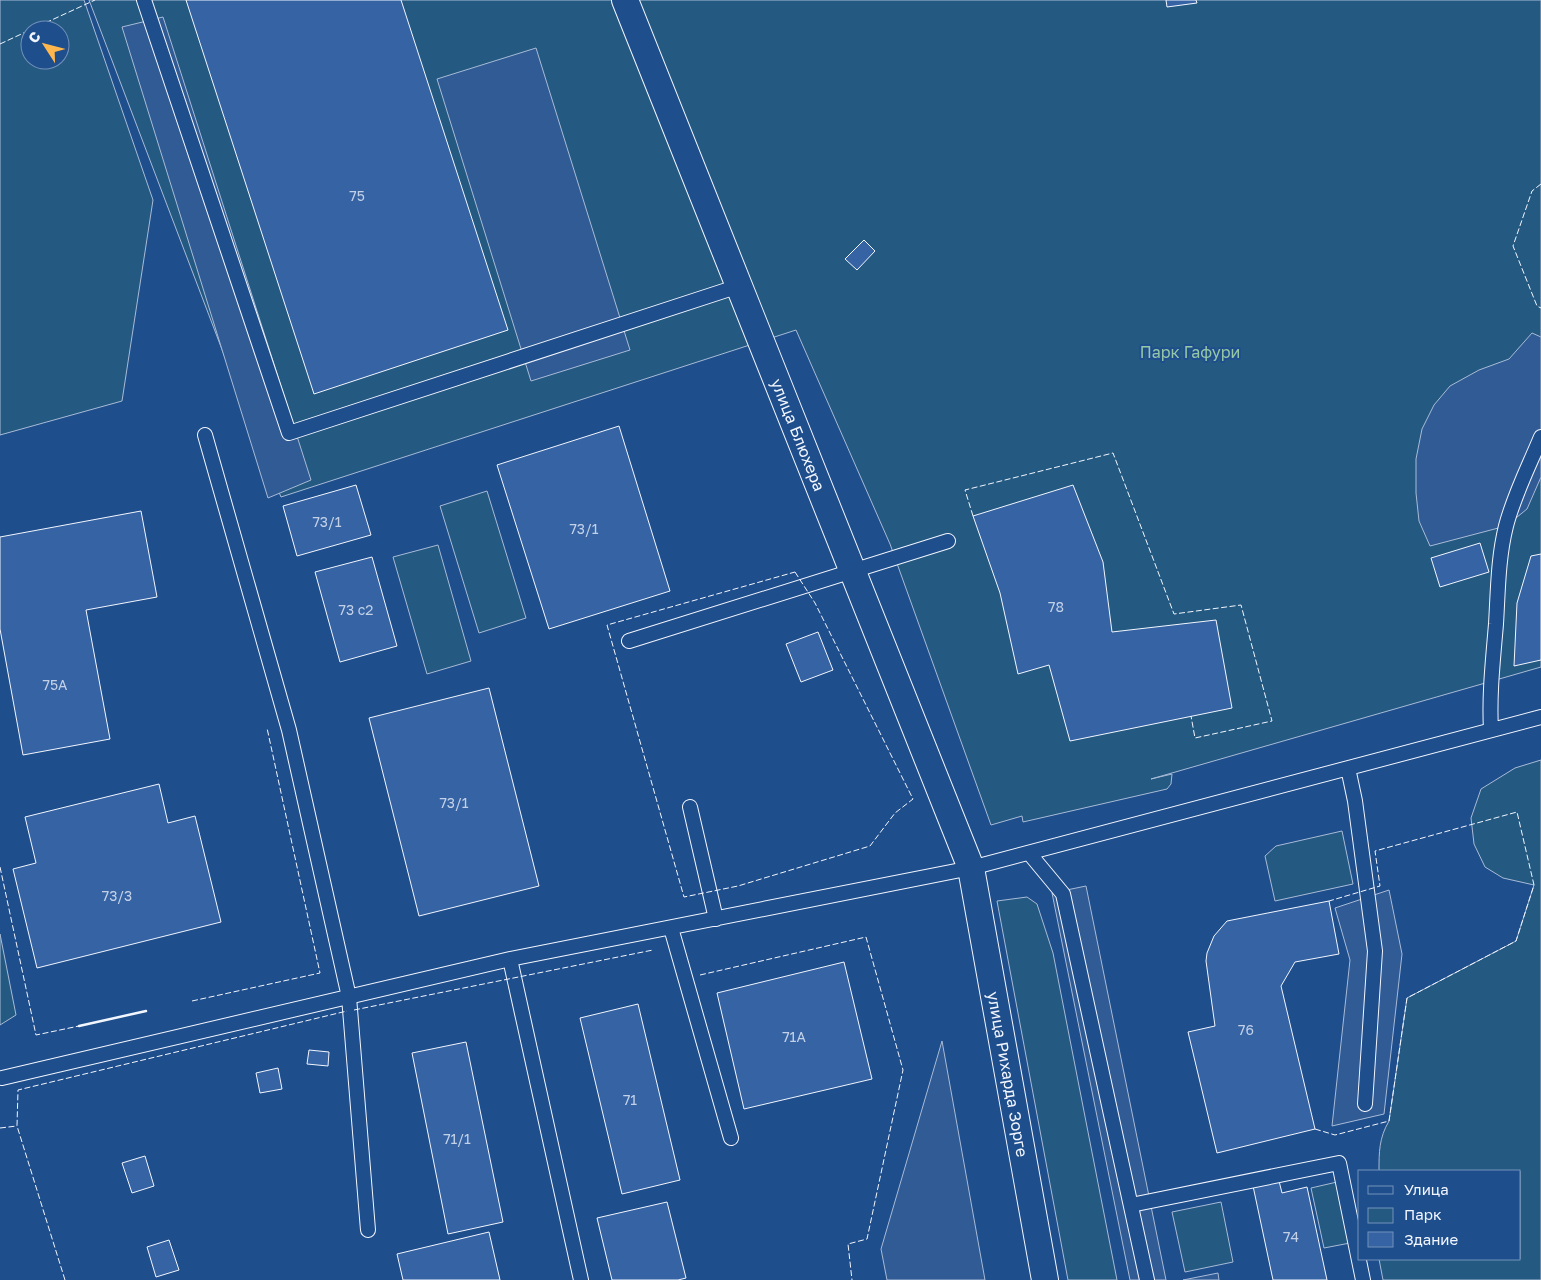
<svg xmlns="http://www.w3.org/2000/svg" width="1541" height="1280" viewBox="0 0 1541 1280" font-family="'Golos Text',sans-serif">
<rect width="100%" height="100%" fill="#1f4e8c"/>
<!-- green -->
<path fill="#245a82" stroke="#a8bbd7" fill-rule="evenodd" d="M0 0H84L153 200 122 401 0 435ZM30 30H60V60H30Z
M89 0H1541V667L1151 779 1172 774 1171 784 1167 789 1023 822 1022 816 991 825 890 544 796 330 281 497 253 431Z
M487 491 526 618 479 633 440 506Z
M438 545 471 661 427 674 393 557Z
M1541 760V1280H1383L1379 1259H1520V1171H1379C1379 1152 1379 1138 1389 1121L1407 998 1516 941 1534 885 1503 878 1485 867 1474 844 1471 818 1481 789 1515 768Z
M1342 831 1353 884 1275 901 1265 856 1276 846Z
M1027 897 1037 904 1053 953 1117 1280H1068L997 901Z
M0 934 16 1015 0 1025Z
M1337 1182 1350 1243 1324 1248 1311 1188Z
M1221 1202 1233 1262 1185 1272 1172 1212Z"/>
<!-- parking -->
<path fill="#305b95" stroke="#a8bbd7" d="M163 17 311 480 268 498 122 27Z
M536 48 630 350 531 381 437 79Z
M1532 333 1541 337V477L1527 509 1506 526 1430 546 1419 521 1416 493V459L1422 429 1434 405 1450 386 1479 370 1509 359Z
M1086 886 1166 1280H1130L1052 893Z
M1389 890 1402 954 1384 1114 1332 1126 1350 960 1335 908Z
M942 1041 985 1280H887L881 1249Z
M1218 1273 1219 1280H1183Z"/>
<!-- building -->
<path fill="#3563a3" stroke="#f2f6ff" d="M186 0H401L508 330 314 394Z
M1166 0H1196L1197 3 1167 7Z
M864 240 875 251 857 270 845 259Z
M619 426 670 591 549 629 497 465Z
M356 485 371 535 297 556 283 506Z
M1073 485 1103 562 1112 632 1216 620 1232 708 1070 741 1049 665 1018 674 1000 593 973 516Z
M141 511 157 597 86 610 110 739 23 755 0 629V537Z
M1480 543 1489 572 1440 587 1431 558Z
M1541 554V660L1514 666 1517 603 1531 556Z
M372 557 397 646 340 662 315 572Z
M818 632 833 670 801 682 786 644Z
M489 688 539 886 419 916 369 718Z
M159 784 168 823 195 816 221 922 37 968 13 869 36 863 25 817Z
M1329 901 1339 954 1295 962 1281 986 1315 1129 1217 1153 1188 1032 1215 1026 1206 961 1207 953 1214 936 1227 921Z
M844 962 872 1079 744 1109 717 993Z
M638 1004 680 1180 622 1194 580 1018Z
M466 1042 503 1222 448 1234 412 1053Z
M309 1050 329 1052 328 1066 307 1064Z
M278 1068 282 1089 260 1093 256 1073Z
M145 1156 154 1186 132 1193 122 1163Z
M1279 1181 1282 1193 1307 1187 1327 1280H1273L1253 1186Z
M667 1202 686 1278 678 1280H612L597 1218Z
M489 1232 500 1280H403L397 1254Z
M169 1240 179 1270 156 1277 147 1247Z"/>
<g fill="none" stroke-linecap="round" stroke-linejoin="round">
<!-- lane casing -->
<g stroke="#f2f6ff" stroke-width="16">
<path id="lane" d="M144 0 289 433 739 286
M205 435 289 730 349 997 368 1230
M629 641 948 541
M1491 730C1489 695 1493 660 1496 624 1498 591 1498 558 1506 526 1514 495 1529 466 1541 437
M1348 768 1355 801 1375 951 1365 1104
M690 807 716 919
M1029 853 1063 894 1147 1280
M671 928 731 1138
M510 959 581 1280
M2 1078 510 959 971 868 1541 717
M1131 1205 1339 1163 1363 1280"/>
</g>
<!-- street casing -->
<g stroke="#f2f6ff" stroke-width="28">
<g id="street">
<path id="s1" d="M625 0 971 868 1045 1280"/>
</g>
</g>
<!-- lane -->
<use href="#lane" stroke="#1f4e8c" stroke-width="14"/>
<!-- street -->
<use href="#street" stroke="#1f4e8c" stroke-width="26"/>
<!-- fence -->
<path stroke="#f2f6ff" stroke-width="1" stroke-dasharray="6 2.5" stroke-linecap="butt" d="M30 30 95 0
M0 44 30 30
M1541 184 1532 191 1513 246 1537 306 1541 308
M973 516 965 490 1113 453 1174 614 1241 605 1272 721 1195 738 1191 716
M795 572 815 603 913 799 895 813 870 846 738 886 684 897 607 625Z
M0 867 36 1035 79 1026
M700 975 866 937 903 1070 867 1239 848 1244 852 1280
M192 1001 320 973 267 728
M354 1010 653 950
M0 1128 17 1126
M1315 1129 1335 1135 1389 1121 1407 998 1516 941 1534 885 1517 812 1375 851 1380 886 1329 901
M65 1280 17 1126 18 1090 347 1011"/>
<!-- wall -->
<path stroke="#f2f6ff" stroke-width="2.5" d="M79 1026 146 1011"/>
</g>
<g text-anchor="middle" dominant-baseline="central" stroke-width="4" stroke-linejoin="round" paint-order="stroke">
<!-- number labels -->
<g font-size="14" fill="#c3d1e8">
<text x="357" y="195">75</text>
<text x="327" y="521">73/1</text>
<text x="584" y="528">73/1</text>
<text x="1056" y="606">78</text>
<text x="356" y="609">73 с2</text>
<text x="55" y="684">75А</text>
<text x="454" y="802">73/1</text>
<text x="117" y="895">73/3</text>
<text x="1246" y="1029">76</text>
<text x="794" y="1036">71А</text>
<text x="630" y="1099">71</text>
<text x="457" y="1138">71/1</text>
<text x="1291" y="1236">74</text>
</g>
<!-- park labels -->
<g font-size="16" fill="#97c8a6" stroke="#1f4e8c">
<text x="1190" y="352">Парк Гафури</text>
</g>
<!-- street labels -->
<g font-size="16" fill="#f2f6ff" stroke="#1f4e8c">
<text stroke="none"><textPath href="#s1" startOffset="468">улица Блюхера</textPath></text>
<text stroke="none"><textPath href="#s1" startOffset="1144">улица Рихарда Зорге</textPath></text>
</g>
</g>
<!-- legend -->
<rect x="1358" y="1170" width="162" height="90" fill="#1f4e8c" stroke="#7391ba"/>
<rect x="1368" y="1186" width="25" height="8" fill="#1f4e8c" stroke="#7391ba"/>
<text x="1404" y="1195" font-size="15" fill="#f2f6ff">Улица</text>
<rect x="1368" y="1208" width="25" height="15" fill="#245a82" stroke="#7391ba"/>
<text x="1404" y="1220" font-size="15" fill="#f2f6ff">Парк</text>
<rect x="1368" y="1232" width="25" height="15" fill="#3563a3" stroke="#7391ba"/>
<text x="1404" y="1245" font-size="15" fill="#f2f6ff">Здание</text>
<!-- north arrow -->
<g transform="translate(45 45) rotate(306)"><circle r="24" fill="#1f4e8c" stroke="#7391ba"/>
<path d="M0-4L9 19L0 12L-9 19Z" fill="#ffb74d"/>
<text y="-8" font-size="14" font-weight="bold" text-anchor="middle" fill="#f2f6ff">С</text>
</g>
</svg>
